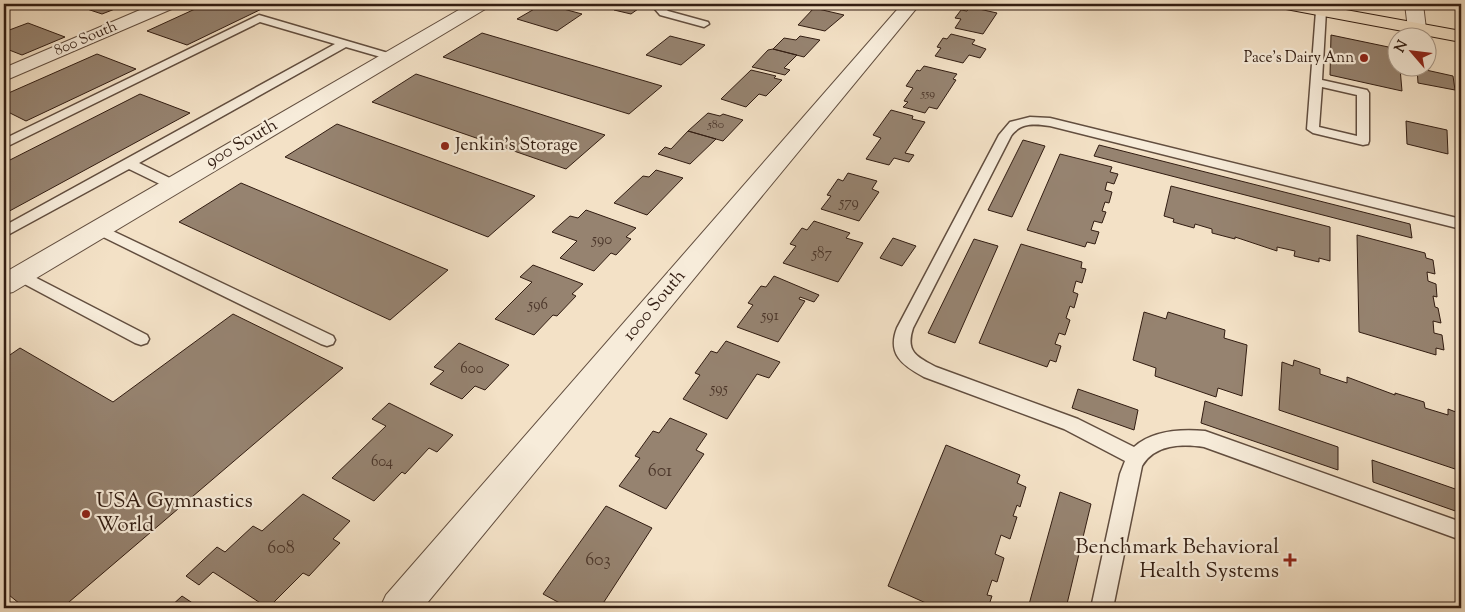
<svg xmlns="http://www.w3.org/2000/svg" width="1465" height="612" viewBox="0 0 1465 612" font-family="'Sorts Mill Goudy',serif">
<rect width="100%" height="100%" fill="#f3e1c6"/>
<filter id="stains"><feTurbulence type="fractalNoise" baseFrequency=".004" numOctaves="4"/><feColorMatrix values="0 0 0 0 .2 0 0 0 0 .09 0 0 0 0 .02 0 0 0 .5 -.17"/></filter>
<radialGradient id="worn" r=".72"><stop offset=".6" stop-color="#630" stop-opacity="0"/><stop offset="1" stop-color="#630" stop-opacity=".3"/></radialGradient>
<!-- building -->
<path fill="#968370" stroke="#321d12" d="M72 4H111L120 7 102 14Z
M206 4H272L187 45 147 31Z
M543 4H545L582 14 557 31 517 19Z
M622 4H645L631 14 614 10Z
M970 7 997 13 983 34 955 28 961 19 955 18 961 10 967 11Z
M814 8 844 15 825 31 798 25Z
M28 23 65 37 22 55 4 48V32Z
M482 33 662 86 629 114 443 57Z
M951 34 975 40 972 44 986 49 980 58 969 55 963 63 935 56 941 48 937 47 943 38 947 39Z
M1331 35 1398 49V68H1400L1402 91 1330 75Z
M670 36 705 45 681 65 646 55Z
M800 36 820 40 804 57 773 49 784 38 796 40Z
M773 49 797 55 784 68 790 70 785 75 752 67 768 50Z
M97 54 136 69 26 121 4 110V95Z
M924 66 957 74 953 79 956 80 937 109 929 107 925 113 903 107 908 102 904 101 913 88 906 86 917 70 920 71Z
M1417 68 1453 76 1455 90 1418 83Z
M751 70 776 76 774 78 782 80 766 96 759 94 746 107 721 99Z
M416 74 605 135 566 169 372 102Z
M140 94 190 113 4 214V163Z
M891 110 913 116 912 119 925 122 905 153 914 155 909 162 894 158 889 165 866 159 881 138 873 135Z
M708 113 720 116 723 114 743 120 723 141 688 131Z
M1406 121 1447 130 1448 154 1407 144Z
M337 124 535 196 488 237 285 157Z
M688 131 716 139 690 164 658 154 665 147 671 149Z
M1023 140 1045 146 1012 217 988 210Z
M1099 145 1410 224 1412 238 1094 156Z
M1060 154 1112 167 1110 172 1118 174 1114 184 1107 182 1105 190 1112 192 1109 203 1105 202 1102 211 1106 212 1102 223 1094 221 1091 230 1099 232 1095 244 1087 242 1085 247 1027 230Z
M656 170 683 178 647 215 614 203 643 176 649 177Z
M848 173 877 181 872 189 879 192 859 221 821 209 831 196 827 195 838 179 843 181Z
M241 183 448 270 390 320 179 222Z
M1171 186 1330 227V261L1319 258V262L1294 256 1295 251 1277 247V251L1235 237V239L1212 233V229L1195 224 1194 228 1173 222 1174 219 1164 216Z
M586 210 636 228 626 237 631 239 616 255 611 253 594 271 560 258 577 241 552 232 570 216 578 218Z
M814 221 850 233 846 238 863 243 838 282 783 263 796 246 790 244 802 228 807 230Z
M1357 235 1425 253 1426 258 1433 260 1435 274 1427 272 1428 281 1436 284 1437 297 1433 296 1435 307 1438 308 1441 323 1433 321 1434 333 1442 335 1444 350 1436 348V355L1359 332Z
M893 238 916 246 902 266 880 258Z
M974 239 998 246 955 343 928 333Z
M1021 244 1082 262 1081 268 1086 269 1082 283 1076 281 1073 292 1078 294 1074 308 1070 306 1066 318 1070 320 1065 335 1059 333 1055 344 1061 346 1056 362 1050 360 1047 367 979 343Z
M533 265 583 284 572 294 576 296 557 316 553 315 534 335 495 319 532 282 520 277Z
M774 276 819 295 814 302 800 297 799 299 805 301 778 342 737 327 753 305 748 303 761 286 766 287Z
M1144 312 1166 319 1168 312 1225 330 1224 338 1247 345 1242 396 1218 388 1216 397 1155 376 1156 368 1133 360Z
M233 314 343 368 62 608H25L4 591V359L20 348 113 402Z
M726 341 780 362 769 378 757 374 727 419 683 399 700 375 695 373 711 351 717 353Z
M459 343 509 365 485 390 475 386 462 399 430 384 444 371 434 367Z
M1294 360 1320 369V374L1347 383V377L1395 395V393L1424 402 1425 408 1448 415V409L1461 414V471L1279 410 1282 362 1293 366Z
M1078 389 1138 410 1134 430 1072 408Z
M1205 401 1338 447V470L1201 423Z
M389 403 453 435 437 452 429 448 405 474 402 472 374 501 332 478 386 426 372 419Z
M670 418 707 434 696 450 704 454 666 509 619 486 640 458 635 456 653 431 659 433Z
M946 445 1020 475 1017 483 1026 487 1020 507 1017 505 1013 516 1017 517 1010 539 1001 535 995 554 1004 558 997 582 992 580 987 595 992 596 988 608H937L888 586Z
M1372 460 1461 491V513L1373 482Z
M1060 492 1091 504 1066 608H1028Z
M303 494 350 521 333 539 340 543 309 576 303 573 268 608 213 572 199 585 186 576 217 547 225 552 253 526 262 531Z
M606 506 652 528 600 608H569L543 594Z
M182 596 200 608H169Z"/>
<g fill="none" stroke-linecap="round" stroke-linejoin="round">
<!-- lane casing -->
<g stroke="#624e3f" stroke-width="3">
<path id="lane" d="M658 4H670L665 8 668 11 708 22 709 24 704 27 660 15 654 8Z
M1321 8 1326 11 1322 80 1367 90 1369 93V141L1368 144 1363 145 1313 133 1307 129 1316 11ZM1322 87 1357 95V136L1319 127Z
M259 15 395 55 397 57 391 60 346 47 139 163 178 182 180 185 178 188H168L129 169 4 237V226L335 44 260 22 4 148V139Z
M1030 117 1050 118 1461 219V229L1050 126C1035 124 1021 122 1011 136L913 328C905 352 917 357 936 367L1078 419 1134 447C1153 430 1181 429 1205 431L1461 522V540L1204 447C1182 444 1155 444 1142 466L1113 608H1091L1120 474 1125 461 1064 429 924 377C902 365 887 354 897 328L999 135 1010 122Z
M98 224 333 336 335 340 333 344 327 346 321 344 93 232 91 229 93 226Z
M21 270 147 335 149 339 147 343 141 345 135 343 15 279 13 275 15 271Z"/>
</g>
<!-- street casing -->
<g stroke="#624e3f" stroke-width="2">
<path id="street" d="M154 4H177L174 8 4 81V68Z
M469 4H490L487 8 13 292 4 294V273Z
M902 4H920L423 608H380L386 595Z
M1405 4H1423L1426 29 1423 33 1417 34 1411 33 1408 29Z"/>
</g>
<!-- primary casing -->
<g stroke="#321d12" stroke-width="2">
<path id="primary" d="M1277 4H1313L1461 31V42L1286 9 1280 8Z"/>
</g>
<!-- lane -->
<use href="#lane" fill="#f7ecda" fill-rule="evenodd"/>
<!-- street -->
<use href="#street" fill="#f7ecda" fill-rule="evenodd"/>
<!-- primary -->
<use href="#primary" fill="#f3e1c6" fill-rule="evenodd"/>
</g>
<!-- markers -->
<g fill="#8f2418" stroke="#f7ecda" stroke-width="2">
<circle cx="1364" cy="58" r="5"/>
<circle cx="445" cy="146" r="5"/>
<circle cx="86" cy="514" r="5"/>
<path d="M1287.5 552.5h5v5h5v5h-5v5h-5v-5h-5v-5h5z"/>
</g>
<g text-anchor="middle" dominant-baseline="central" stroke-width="4.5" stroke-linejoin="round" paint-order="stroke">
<!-- far-number labels -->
<g font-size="12" fill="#4b362a">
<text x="928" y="94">559</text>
<text x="716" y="125">580</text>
</g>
<!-- far-street labels -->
<g font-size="15" fill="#321d12" stroke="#f7ecda">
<text transform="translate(86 39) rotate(-23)">800 South</text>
</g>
<!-- far-poi labels -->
<g font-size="15" fill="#321d12" stroke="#f7ecda" text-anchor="end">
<text x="1354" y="58">Pace's Dairy Ann</text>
</g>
<!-- number labels -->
<g font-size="15" fill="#4b362a">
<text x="849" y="203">579</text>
<text x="602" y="240">590</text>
<text x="822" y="254">587</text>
<text x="538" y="305">596</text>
<text x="770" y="316">591</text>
<text x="472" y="369">600</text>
<text x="719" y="389">595</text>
<text x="382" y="462">604</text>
</g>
<!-- street labels -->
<g font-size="18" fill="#321d12" stroke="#f7ecda">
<text transform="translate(242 144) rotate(-30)">900 South</text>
<text transform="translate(655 306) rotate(-50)">1000 South</text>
</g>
<!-- poi labels -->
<g font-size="18" fill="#321d12" stroke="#f7ecda" text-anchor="start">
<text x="455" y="146">Jenkin's Storage</text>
</g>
<!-- near-number labels -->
<g font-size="18" fill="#4b362a">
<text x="660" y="472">601</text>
<text x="281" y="549">608</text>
<text x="598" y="561">603</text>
</g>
<!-- near-poi labels -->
<g font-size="21" fill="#321d12" stroke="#f7ecda" text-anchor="start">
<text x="96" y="502">USA Gymnastics<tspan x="96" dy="24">World</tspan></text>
<text x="1279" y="548" text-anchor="end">Benchmark Behavioral<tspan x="1279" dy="24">Health Systems</tspan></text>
</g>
</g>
<!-- margin -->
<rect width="1465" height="612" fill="none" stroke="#f3e1c6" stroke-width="20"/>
<rect x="5" y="5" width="1455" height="602" fill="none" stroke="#321d12" stroke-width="2.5"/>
<rect x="10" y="10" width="1445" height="592" fill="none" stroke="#321d12"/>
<!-- north arrow -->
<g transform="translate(1412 52) rotate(298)"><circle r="24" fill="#f7ecda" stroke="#a8998a"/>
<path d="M0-4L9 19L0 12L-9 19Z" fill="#8f2418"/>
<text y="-8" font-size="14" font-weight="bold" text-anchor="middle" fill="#321d12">N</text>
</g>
<rect width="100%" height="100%" filter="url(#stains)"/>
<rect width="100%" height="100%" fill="url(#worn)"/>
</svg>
